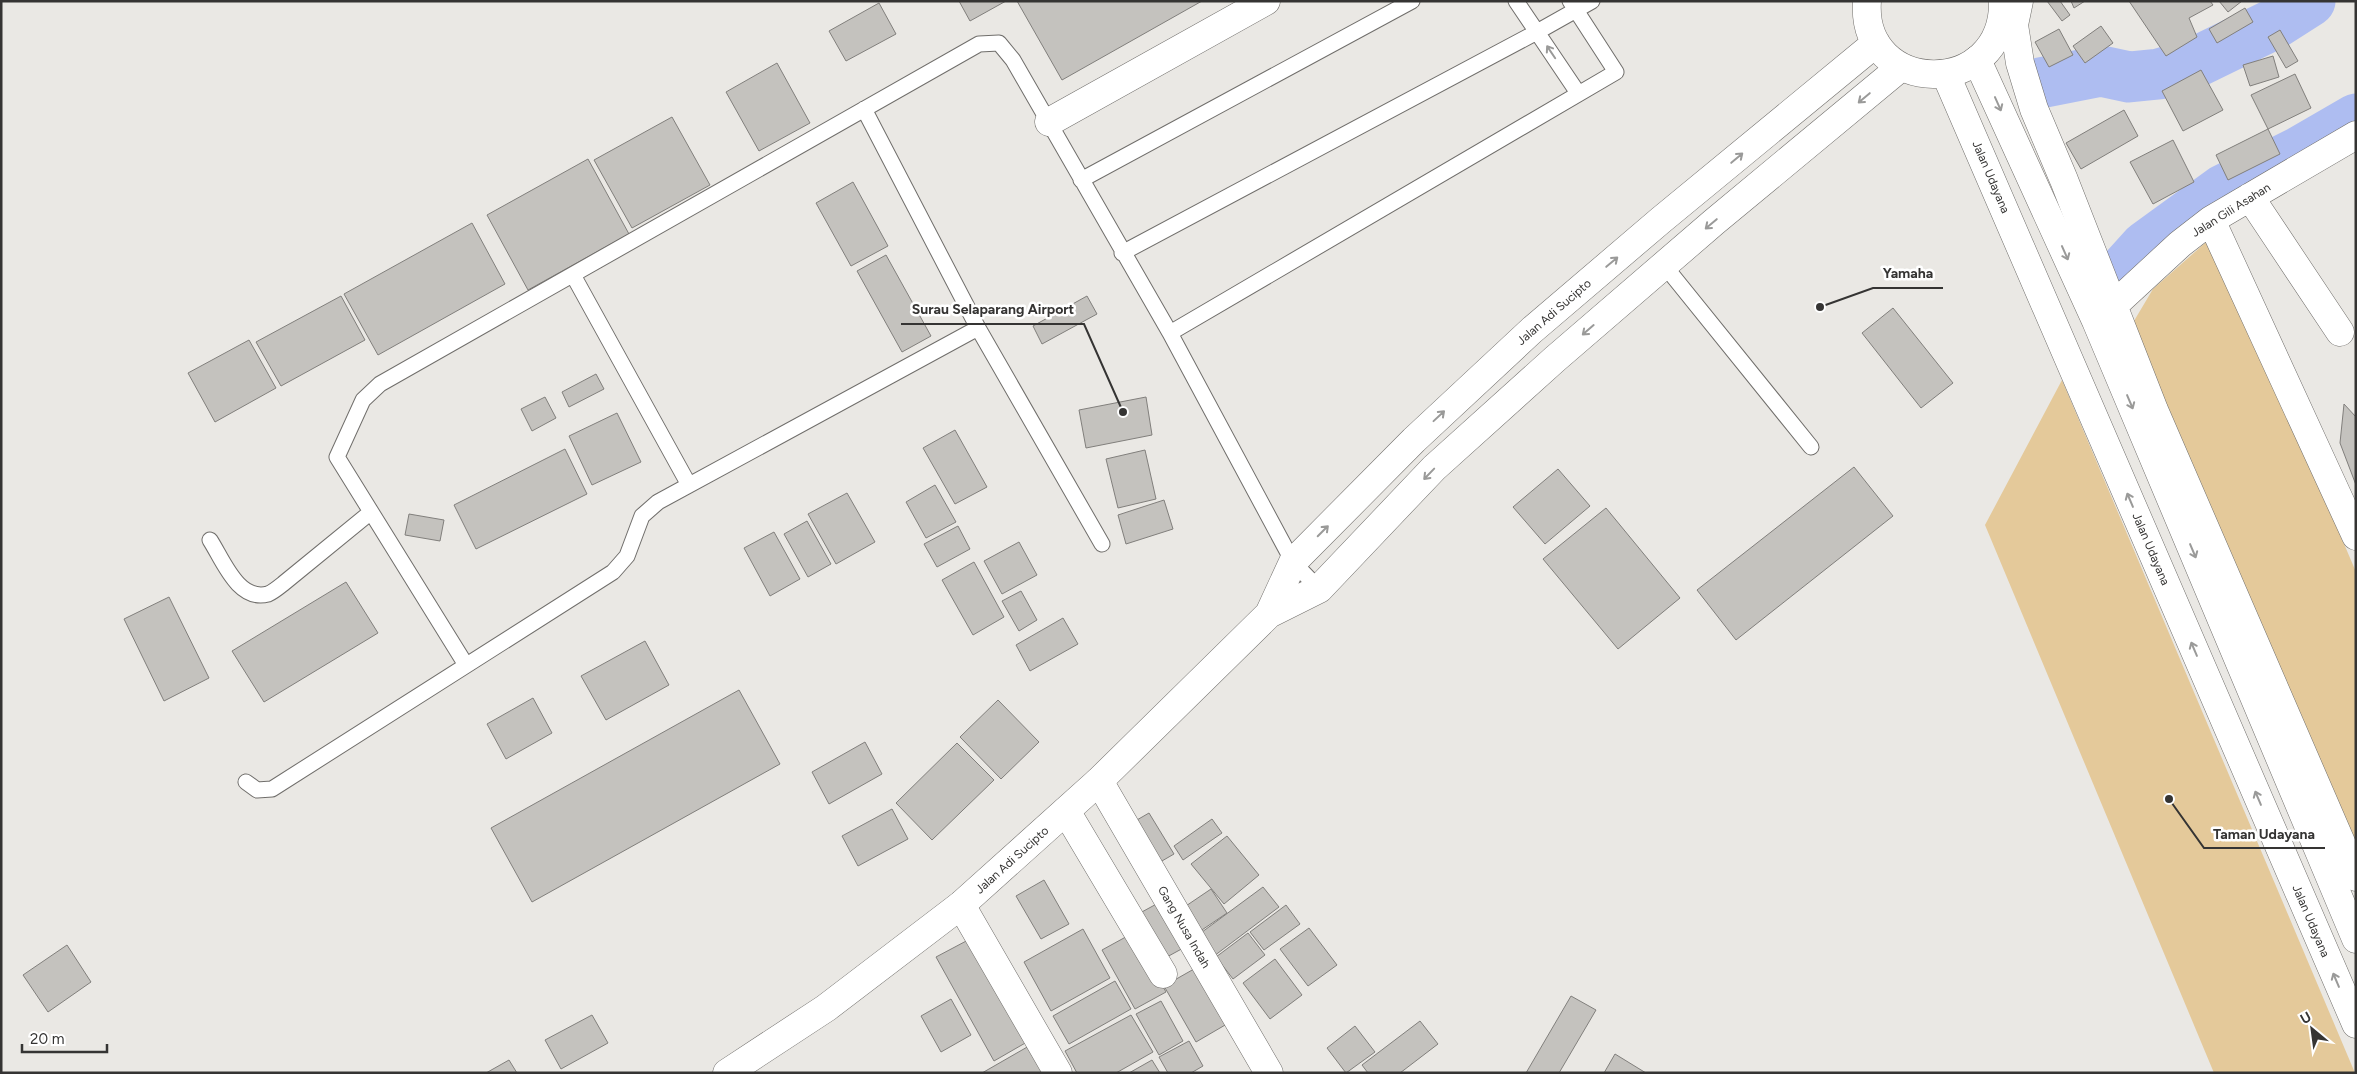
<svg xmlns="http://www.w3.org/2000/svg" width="2357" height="1074" viewBox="0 0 2357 1074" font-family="Figtree,sans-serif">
<rect width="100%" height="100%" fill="#eae8e4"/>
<!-- green -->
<path fill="#e4c99a" d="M2213 236 2356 572V866L2128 331 2153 289Z
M2062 380 2355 1073H2214L1985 525Z"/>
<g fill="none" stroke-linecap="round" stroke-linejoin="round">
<!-- river -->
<path stroke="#aebdf1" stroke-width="51" d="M2040 83 2101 71 2129 77 2159 74 2190 65 2274 24 2310 1
M2116 279 2146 246 2223 190 2299 152 2356 119"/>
</g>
<!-- building -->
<path fill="#c4c2be" stroke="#817f7c" d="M959 1H1006L970 21Z
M1017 1H1202L1062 80Z
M2047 1H2060L2070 15 2062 21Z
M2071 1H2085L2074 8Z
M2129 1H2210L2213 5 2189 18 2197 37 2166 56Z
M2219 1H2242L2228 12Z
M879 3 896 34 846 61 829 31Z
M2245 8 2253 22 2217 43 2209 29Z
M2101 26 2113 43 2085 63 2073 46Z
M2059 29 2073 55 2049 67 2035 42Z
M2280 30 2298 61 2286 68 2268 37Z
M2273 56 2279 77 2250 86 2243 65Z
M777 63 810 123 759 151 726 92Z
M2201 70 2223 110 2183 131 2162 91Z
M2295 74 2311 108 2268 129 2251 95Z
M2124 110 2138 136 2081 169 2066 143Z
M672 117 710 185 632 228 594 160Z
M2268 129 2280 154 2228 180 2216 155Z
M2173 140 2194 182 2153 204 2130 162Z
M588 159 629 234 528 290 487 215Z
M853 182 888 246 851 266 816 203Z
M472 223 505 284 378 355 344 294Z
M886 255 931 336 902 352 857 271Z
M341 296 365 340 281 386 256 342Z
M1087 296 1097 314 1042 344 1033 326Z
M1893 308 1953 383 1921 408 1862 333Z
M249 340 276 388 215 422 188 373Z
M596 374 604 389 569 407 562 392Z
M545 397 556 418 532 431 521 409Z
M1146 397 1152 435 1086 448 1079 410Z
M2344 404 2356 417V485L2340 443Z
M617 413 641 462 592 485 569 436Z
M955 430 987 487 955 504 923 448Z
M565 449 587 494 476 549 454 505Z
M1145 450 1156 499 1118 508 1106 459Z
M1854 467 1893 516 1736 640 1697 590Z
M1558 469 1590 506 1545 544 1513 507Z
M935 485 956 522 926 538 906 502Z
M847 493 875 542 836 564 808 514Z
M1164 500 1173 529 1126 544 1118 515Z
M1606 508 1680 598 1618 649 1543 559Z
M409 514 444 520 440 541 405 535Z
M807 521 831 564 808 577 784 534Z
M958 526 970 549 937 567 924 544Z
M774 532 800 579 770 596 744 548Z
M1019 542 1037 575 1002 594 984 561Z
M974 562 1004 617 973 635 942 580Z
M346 582 378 633 264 702 232 651Z
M1021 591 1037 620 1019 631 1002 601Z
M169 597 209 678 164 701 124 619Z
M1063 618 1078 644 1030 671 1016 645Z
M645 641 669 685 606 720 581 676Z
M739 690 780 764 532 902 491 828Z
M533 698 552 733 506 759 487 724Z
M998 700 1039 742 1001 779 960 737Z
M865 742 882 774 829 804 812 772Z
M957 743 994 780 932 840 896 803Z
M892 809 908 839 858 866 842 836Z
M1149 813 1174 854 1155 865 1130 824Z
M1212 819 1222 833 1183 860 1174 846Z
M1227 836 1259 875 1224 904 1191 864Z
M1044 880 1069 924 1041 939 1016 896Z
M1263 887 1279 907 1214 956 1198 935Z
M1211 889 1227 913 1193 936 1177 912Z
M1162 901 1187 946 1165 958 1140 913Z
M1286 905 1300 924 1264 950 1250 932Z
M1309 928 1337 965 1308 986 1280 949Z
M1083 929 1110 978 1051 1011 1024 962Z
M1133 933 1166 992 1135 1009 1102 950Z
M1248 933 1265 955 1233 979 1216 957Z
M970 939 1027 1042 994 1061 936 957Z
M67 945 91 982 48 1012 23 975Z
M1275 959 1302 995 1270 1019 1243 983Z
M1201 965 1232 1021 1196 1042 1164 986Z
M1115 981 1131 1009 1069 1044 1053 1016Z
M1571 996 1596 1010 1559 1073H1526Z
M951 999 971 1035 941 1052 921 1016Z
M1161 1001 1183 1041 1159 1055 1136 1014Z
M592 1015 608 1043 561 1069 545 1040Z
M1131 1015 1153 1052 1116 1073H1077L1065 1051Z
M1420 1021 1438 1044 1400 1073H1368L1362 1065Z
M1355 1026 1375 1052 1346 1073 1327 1048Z
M1189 1041 1203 1066 1191 1073H1168L1159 1057Z
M1029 1046 1043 1073H982Z
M1615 1054 1646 1073H1604Z
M509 1060 517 1073H486Z
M1152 1060 1160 1073H1129Z"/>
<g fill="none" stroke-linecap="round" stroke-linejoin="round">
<!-- lane casing -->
<g stroke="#706e6b" stroke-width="17">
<path id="lane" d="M1516 1 1578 93
M1081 180 1412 1
M1122 253 1537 32 1592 1
M1664 265 1811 447
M573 275 689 485
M978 328 1102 544
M1170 333 1616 72 1570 1
M210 540C223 560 238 602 268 594 273 592 279 587 284 583L371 512
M466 665 337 457 363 400 380 384 979 44 999 43 1013 60 1170 333 1293 562 1319 589
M246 782 257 790 272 789 613 572 627 556 642 516 658 502 978 328 864 109"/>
</g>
<!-- street casing -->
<g stroke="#706e6b" stroke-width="29">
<path id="street" d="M2019 1 2014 25 2020 63 2034 109 2064 180 2154 410 2356 877
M2250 197 2340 332
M2211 220 2356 536
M2101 317 2180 244 2211 220 2356 135
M1099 781 1269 1073
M1066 811 1163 974
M961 905 1058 1073"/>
</g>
<!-- secondary casing -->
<g stroke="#706e6b" stroke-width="29">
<path id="secondary" d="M1977 60 2096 321 2356 939
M1946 75 2356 1024
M1049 122 1266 1"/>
</g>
<!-- highway casing -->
<g stroke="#706e6b" stroke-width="29">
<path id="highway" d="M1867 1C1860 97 2005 100 2003 1
M1269 614 1293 562 1414 440 1532 330 1661 220 1876 43
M727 1073 826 1008 961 905 1099 781 1269 614 1319 589 1434 468 1555 359 1714 222 1901 67"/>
</g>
<!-- lane -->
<use href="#lane" stroke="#fff" stroke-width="15"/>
<!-- street -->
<use href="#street" stroke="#fff" stroke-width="28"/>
<!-- secondary -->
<use href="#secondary" stroke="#fff" stroke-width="28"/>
<!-- highway -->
<use href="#highway" stroke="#fff" stroke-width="28"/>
</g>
<!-- one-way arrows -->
<defs><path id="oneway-shaft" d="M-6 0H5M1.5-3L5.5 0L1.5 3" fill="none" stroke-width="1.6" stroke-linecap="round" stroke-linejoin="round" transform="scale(1.25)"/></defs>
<g stroke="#9a9a99">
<use href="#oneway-shaft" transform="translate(1551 52) rotate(-124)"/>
<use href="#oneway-shaft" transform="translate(1864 98) rotate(140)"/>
<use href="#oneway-shaft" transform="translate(1998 104) rotate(66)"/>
<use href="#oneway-shaft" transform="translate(1737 158) rotate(-40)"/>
<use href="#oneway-shaft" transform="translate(1711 224) rotate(140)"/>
<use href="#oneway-shaft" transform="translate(2065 253) rotate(66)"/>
<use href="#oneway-shaft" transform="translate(1612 262) rotate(-40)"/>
<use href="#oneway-shaft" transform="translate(1588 330) rotate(139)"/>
<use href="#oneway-shaft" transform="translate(2130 402) rotate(67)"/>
<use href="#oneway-shaft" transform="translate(1439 416) rotate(-43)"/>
<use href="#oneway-shaft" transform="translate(1429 474) rotate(134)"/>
<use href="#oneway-shaft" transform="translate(2130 500) rotate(-113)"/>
<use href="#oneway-shaft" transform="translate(1323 531) rotate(-45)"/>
<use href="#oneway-shaft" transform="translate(2193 551) rotate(67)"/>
<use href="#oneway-shaft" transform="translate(2194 649) rotate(-113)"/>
<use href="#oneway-shaft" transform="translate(2258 798) rotate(-113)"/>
<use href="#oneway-shaft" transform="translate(2336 980) rotate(-113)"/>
</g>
<g text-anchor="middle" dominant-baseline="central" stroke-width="5" stroke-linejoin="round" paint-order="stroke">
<!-- street labels -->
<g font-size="12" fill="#353433" stroke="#fff">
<text transform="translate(1991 177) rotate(67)">Jalan Udayana</text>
<text transform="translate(2231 210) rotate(-32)">Jalan Gili Asahan</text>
<text transform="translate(1554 312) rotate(-41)">Jalan Adi Sucipto</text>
<text transform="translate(2151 549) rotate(67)">Jalan Udayana</text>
<text transform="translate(1012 860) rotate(-42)">Jalan Adi Sucipto</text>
<text transform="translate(2311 921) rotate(67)">Jalan Udayana</text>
<text transform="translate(1184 927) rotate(60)">Gang Nusa Indah</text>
</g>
</g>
<!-- callouts -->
<path fill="none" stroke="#353433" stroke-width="2" d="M1820 307L1873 288H1943M1123 412L1084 324H901M2169 799L2204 848H2325"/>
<g fill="#353433" stroke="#fff" stroke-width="2">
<circle cx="1820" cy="307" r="5"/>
<circle cx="1123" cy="412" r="5"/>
<circle cx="2169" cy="799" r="5"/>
</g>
<g font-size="14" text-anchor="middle" font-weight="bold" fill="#353433" stroke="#fff" stroke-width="5" stroke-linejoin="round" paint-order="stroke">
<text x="1908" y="278">Yamaha</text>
<text x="993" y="314">Surau Selaparang Airport</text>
<text x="2264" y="839">Taman Udayana</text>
</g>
<!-- border -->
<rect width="2357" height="1074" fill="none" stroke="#353433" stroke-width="5"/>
<!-- north arrow -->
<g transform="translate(2312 1029) rotate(331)" stroke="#ffffff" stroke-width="4" paint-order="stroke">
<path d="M0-4L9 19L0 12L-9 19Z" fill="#353433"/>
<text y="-8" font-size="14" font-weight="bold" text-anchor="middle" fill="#353433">U</text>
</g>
<!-- scale -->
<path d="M22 1044v8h85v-8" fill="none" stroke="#353433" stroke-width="2.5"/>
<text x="30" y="1044" font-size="15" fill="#353433" stroke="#ffffff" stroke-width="4" paint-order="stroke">20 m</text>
</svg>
